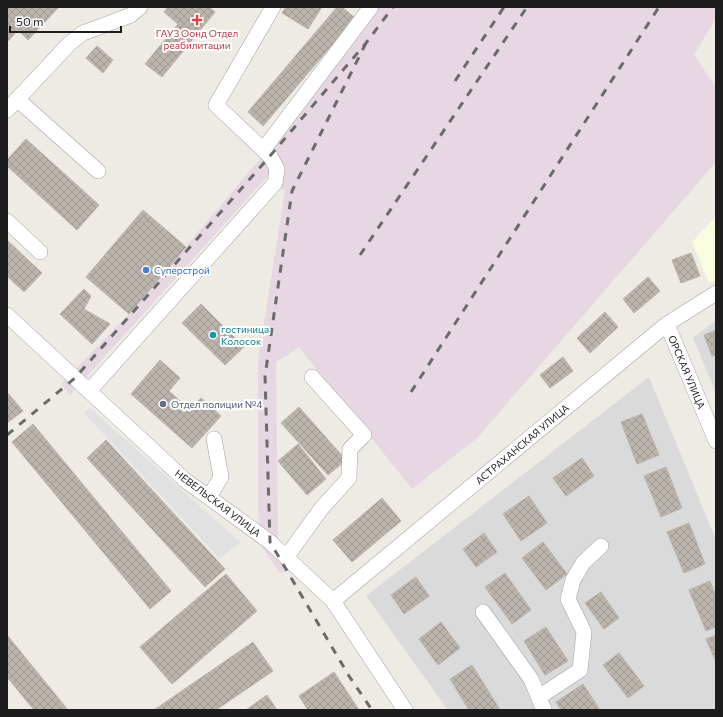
<svg xmlns="http://www.w3.org/2000/svg" width="723" height="717" viewBox="0 0 723 717" font-family="Commissioner,sans-serif">
<defs>
<pattern id="building-cross-hatch" width="8" height="8" patternUnits="userSpaceOnUse"><rect width="8" height="8" fill="#bab4ad"/><path d="M0 0l8 8M0 8l8-8" fill="none" stroke="#9f9a94"/></pattern>
</defs>
<rect width="100%" height="100%" fill="#eeebe4"/>
<!-- residential -->
<path fill="#dbdada" d="M716 320V393L693 338Z
M649 377 716 540V709L448 710 366 596Z"/>
<!-- education -->
<path fill="#fafcdf" d="M716 217V280L709 283 692 242Z"/>
<!-- railway -->
<path fill="#e6d7e2" d="M376 7H716V18L694 55 716 87V162L477 438 412 489 299 347 276 362 278 537 280 553 289 568 281 574 263 549 258 511V360L285 191 268 176 70 395 61 384 127 316 276 140Z"/>
<!-- parking -->
<path fill="#e1e1e1" d="M90 408 240 542 220 559 84 413Z"/>
<!-- building -->
<path fill="url(#building-cross-hatch)" stroke="#beb3a8" d="M7 7H59L28 40 18 30 7 42Z
M168 7H209L215 12 162 77 145 64 178 24 164 12Z
M286 7H322L308 29 282 13Z
M337 7H342L355 18 263 126 248 112Z
M97 46 113 60 103 73 86 58Z
M26 139 99 205 77 230 7 166V160Z
M143 210 186 247 129 314 86 277Z
M7 240 42 273 24 292 7 276Z
M691 253 700 276 681 283 672 260Z
M648 277 660 291 634 313 623 299Z
M84 289 91 296 84 309 110 324 92 344 60 314Z
M201 304 244 347 225 365 182 323Z
M605 312 618 327 590 353 577 338Z
M716 330V355L712 356 704 335Z
M563 357 573 371 550 388 540 375Z
M160 360 180 378 169 391 190 410 201 398 221 416 192 448 131 394Z
M7 392 23 411 7 423Z
M299 407 346 460 328 475 281 423Z
M642 414 659 455 637 464 621 422Z
M33 424 171 591 150 609 12 442Z
M106 440 225 569 205 587 87 458Z
M298 444 326 479 307 495 278 461Z
M582 458 594 476 566 496 553 478Z
M666 467 682 508 661 517 644 476Z
M529 496 547 523 521 541 503 514Z
M382 498 401 521 352 562 333 540Z
M689 523 705 564 684 573 667 532Z
M484 533 497 552 476 567 463 549Z
M543 542 567 574 546 590 522 558Z
M505 573 531 610 512 624 485 587Z
M226 574 257 611 172 684 140 647Z
M416 577 429 596 404 614 391 595Z
M710 581 716 596V627L706 631 689 590Z
M601 592 619 618 604 629 585 603Z
M441 622 460 648 438 665 419 639Z
M546 627 568 661 545 675 524 641Z
M7 635 68 710H34L7 677Z
M716 635V662L706 639Z
M253 642 273 671 216 710H154Z
M619 653 644 686 628 698 603 665Z
M472 665 499 708 496 710H469L450 679Z
M334 672 359 710H308L299 696Z
M583 684 600 710H561L556 702Z
M267 695 277 710H246Z"/>
<g fill="none" stroke-linecap="round" stroke-linejoin="round">
<!-- minor casing -->
<g stroke="#a1a1a1" stroke-width="16">
<path id="minor" d="M17 99 98 171
M7 110 70 43 83 33 131 15 140 7
M263 150 371 7
M7 221 40 252
M7 315 185 480 270 542 333 601 405 710
M667 324 716 441
M89 391 275 183 277 169 270 156 216 105 273 7
M209 497 221 477 214 439
M287 556 321 509 349 478 350 449 364 435 312 377
M333 601 667 324 716 293
M483 612 531 679 544 710
M539 697 580 670 584 632 568 599 573 580 583 563 601 546"/>
</g>
<!-- minor -->
<use href="#minor" stroke="#fff" stroke-width="15"/>
<!-- rail -->
<path stroke="#6b6b6b" stroke-width="3" stroke-dasharray="8 8" stroke-linecap="butt" d="M366 43 292 191 265 376 270 542 349 676 372 710
M455 81 504 7
M360 255 527 7
M411 392 659 7
M7 435 75 378 270 156 366 43 393 7"/>
</g>
<!-- markers -->
<path fill="#e0444e" stroke="#fff" stroke-width="1.5" d="M195 14h4v4h4v4h-4v4h-4v-4h-4v-4h4z"/>
<circle fill="#3f7fe0" stroke="#fff" stroke-width="1.5" cx="146" cy="270" r="4"/>
<circle fill="#0f9aa8" stroke="#fff" stroke-width="1.5" cx="213" cy="335" r="4"/>
<circle fill="#5c6f8a" stroke="#fff" stroke-width="1.5" cx="163" cy="404" r="4"/>
<g text-anchor="middle" dominant-baseline="central" stroke-width="4" stroke-linejoin="round" paint-order="stroke">
<!-- health labels -->
<g font-size="10" fill="#be3a42" stroke="#fff">
<text x="197" y="33">ГАУЗ Оонд Отдел<tspan x="197" dy="12">реабилитации</tspan></text>
</g>
<!-- shop labels -->
<g font-size="10" fill="#366cbe" stroke="#fff" text-anchor="start">
<text x="154" y="270">Суперстрой</text>
</g>
<!-- culture labels -->
<g font-size="10" fill="#0d838f" stroke="#fff" text-anchor="start">
<text x="221" y="329">гостиница<tspan x="221" dy="12">Колосок</tspan></text>
</g>
<!-- street labels -->
<g font-size="10" fill="#1d1d1d" stroke="#fff">
<text transform="translate(687 372) rotate(67)">ОРСКАЯ УЛИЦА</text>
<text transform="translate(522 444) rotate(-40)">АСТРАХАНСКАЯ УЛИЦА</text>
<text transform="translate(218 503) rotate(37)">НЕВЕЛЬСКАЯ УЛИЦА</text>
</g>
<!-- service labels -->
<g font-size="10" fill="#4e5e75" stroke="#fff" text-anchor="start">
<text x="171" y="404">Отдел полиции №4</text>
</g>
</g>
<!-- border -->
<rect width="723" height="717" fill="none" stroke="#1d1d1d" stroke-width="16"/>
<!-- scale -->
<path d="M10 26v6h111v-6" fill="none" stroke="#1d1d1d" stroke-width="2"/>
<text x="16" y="26" font-size="12" fill="#1d1d1d" stroke="#ffffff" stroke-width="3" paint-order="stroke">50 m</text>
</svg>
